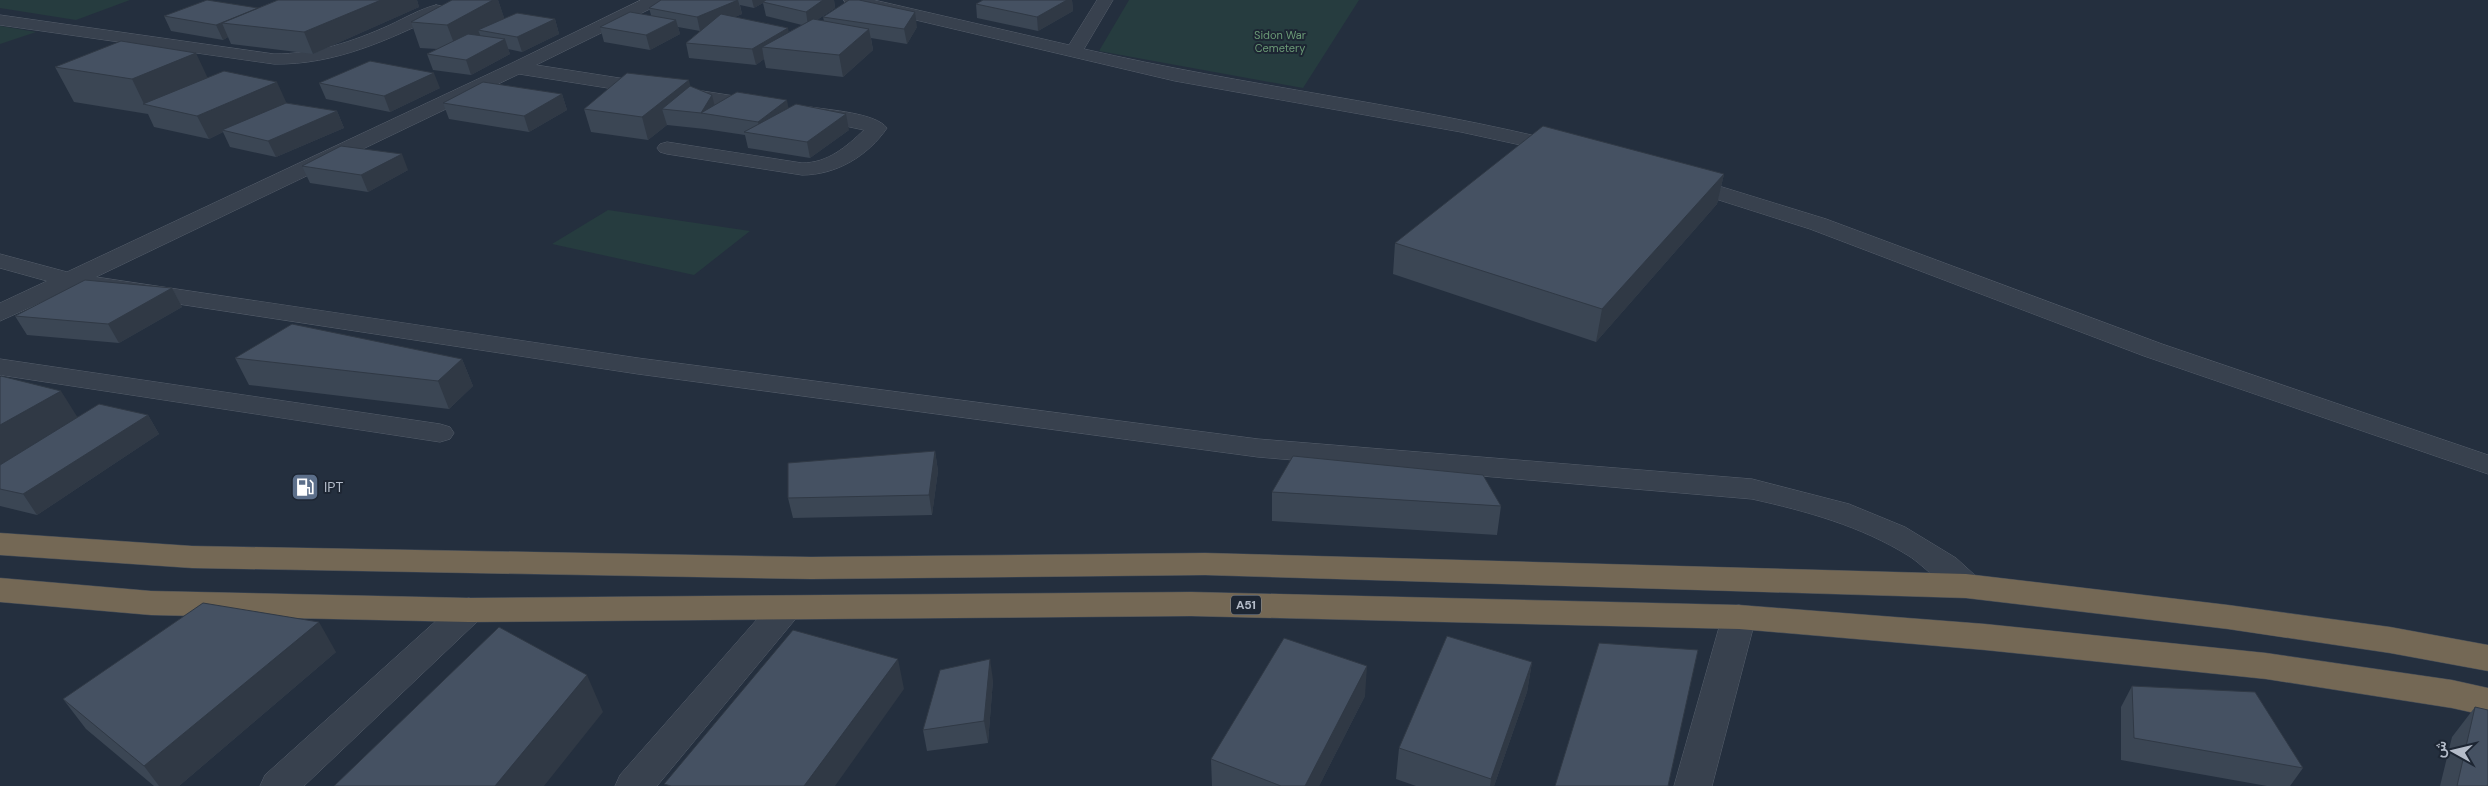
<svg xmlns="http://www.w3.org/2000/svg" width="2488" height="786" viewBox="0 0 2488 786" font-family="'DM Sans',Vazirmatn,sans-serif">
<rect width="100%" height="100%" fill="#242f3e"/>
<!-- green -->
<path fill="#263c3f" d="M0 0H130L76 20 0 8Z
M1129 0H1359L1303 88 1099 51Z
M0 26 36 32 0 44Z
M608 210 750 231 694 275 552 244Z"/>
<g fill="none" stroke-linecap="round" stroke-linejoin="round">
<!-- minor casing -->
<g stroke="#565f6c" stroke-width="1">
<path id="minor" d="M641 0H662L660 4 536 65 760 100 767 102 770 106 767 110 760 112 519 74 96 277 638 358 1258 439 1752 479 1849 504 1905 527 1956 558 1978 578 1982 586 1978 594C1974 595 1970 597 1967 597 1955 598 1922 564 1909 556 1861 526 1806 511 1752 499L1258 457 638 374 73 288 0 321V303L47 281 0 268V254L67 272 510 64Z
M844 0H874L1069 45 1097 0H1113L1084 49C1245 86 1409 104 1569 144L1572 148 1569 152 1562 154 1461 132 1175 81 852 5 846 4Z
M436 5 442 6 444 10 442 14C388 40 335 65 274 64L0 25V15L274 54C316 54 352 42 390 25 405 18 420 9 436 5Z
M810 107C829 110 876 113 887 128 868 156 836 175 802 175L667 154 660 152 657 148 660 144 667 142 802 163C828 163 846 147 864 130L803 117 800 113 803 109Z
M1683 175 1826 219 2162 344 2488 455V474L2144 356 1810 229 1675 186 1672 181 1675 176Z
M0 359 440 424 450 427 454 433 450 439 440 442 0 375Z
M786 596 798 600 803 608 798 616 657 786H615L620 775 774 600Z
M469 598 481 602 486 610 481 618 304 786H260L265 775 457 602Z
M1739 605 1751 608 1756 617 1712 786H1674L1722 617 1727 608Z"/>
</g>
<!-- highway casing -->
<g stroke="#434c59" stroke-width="1">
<path id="highway" d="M0 533 192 546 811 557 1205 553 1966 574 2228 605 2390 627 2488 645V671L2390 653 2228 629 1966 598 1205 575 811 579 192 568 0 555Z
M0 578 151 591 469 598 1191 592 1739 605 1985 624 2266 653 2452 680 2488 688V716L2452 708 2266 679 1985 650 1739 629 1191 616 469 622 151 615 0 602Z"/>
</g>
<!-- minor -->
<use href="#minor" fill="#38414e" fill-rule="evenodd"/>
<!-- highway -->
<use href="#highway" fill="#746855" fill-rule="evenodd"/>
</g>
<!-- wall -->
<path fill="#3b4654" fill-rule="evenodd" d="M278 0H417L419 7 313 54 231 44 228 37 223 40 171 31 164 16 258 8Z
M498 0 504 18 555 19 559 34 522 52 508 49 510 54 471 75 433 70 427 54 437 49 420 48 411 22Z
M661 0H834L835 8 817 20 824 21 823 17 917 27 907 44 871 38 873 50 843 77 766 68 764 59 756 65 689 58 686 43 700 31 678 27 680 34 650 50 604 42 600 27 651 15 649 8ZM763 3 766 16 802 25 789 32 735 17 742 14 740 5 754 8Z
M983 0H1072L1073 11 1038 31 977 18 976 4Z
M55 67 207 78 287 103 337 111 344 128 276 157 230 147 223 132 209 139 154 127 148 114 74 102Z
M319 83 440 88 390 112 326 99Z
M690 86 714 105 788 108 849 130 810 158 748 148 745 135 705 129 667 125 648 140 591 132 584 109Z
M562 94 567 110 529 132 449 119 443 103Z
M302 166 408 170 368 192 310 183Z
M1724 174 1717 204 1596 342 1393 274 1395 243Z
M172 288 182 307 119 343 27 335 15 316Z
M235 358 462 359 473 386 449 409 249 385Z
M0 377 78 417 148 415 159 434 37 515 0 506Z
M935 451 938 471 932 515 793 518 788 498Z
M1272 492 1501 506 1497 535 1272 521Z
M336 652 179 786H154L86 729 63 699Z
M1532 662 1527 692 1494 786H1416L1396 779 1399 748Z
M993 680 988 743 927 751 923 730Z
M2132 686 2303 768 2290 786H2267L2121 760V707Z
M1365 696 1319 786H1212L1211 759Z
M2475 707 2488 786H2440L2452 737Z"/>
<!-- shaded-wall -->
<path fill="#303945" d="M381 0H417L419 7 313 54 304 32Z
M493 0H498L506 23 478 30 481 37 457 51 447 25Z
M738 0 742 14 700 31 697 17Z
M752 0H770L763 2V3L754 8Z
M823 0H834L835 8 808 26 806 12Z
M1067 0H1072L1073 11 1038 31 1037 17Z
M915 12 917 27 907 44 904 29Z
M555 19 559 34 522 52 517 37Z
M676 20 680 34 650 50 646 35Z
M222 23 228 37 223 40 216 25Z
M788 28 791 43 762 47 764 59 756 65 752 49Z
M869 29 873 50 843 77 839 55Z
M505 39 510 54 471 75 466 60Z
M196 53 212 87 144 104 132 79Z
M434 73 440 88 390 112 384 96Z
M689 80 694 102 662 109 667 125 648 140 642 117Z
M277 82 287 104 222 130 223 132 209 139 197 116Z
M562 94 567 110 529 132 524 116Z
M712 95 716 111 701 113Z
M787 100 790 116 761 134 758 122Z
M337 111 344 128 276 157 268 141Z
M846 114 849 130 810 158 807 142Z
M402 154 408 170 368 192 361 175Z
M1724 174 1717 204 1596 342 1602 309Z
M172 288 182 307 119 343 108 324Z
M462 359 473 386 449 409 438 381Z
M61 391 78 418 0 465V425Z
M148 415 159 434 37 515 23 494Z
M935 451 938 471 932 515 929 495Z
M319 622 336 652 179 786H159L144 766Z
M898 659 904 689 835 786H804Z
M990 659 993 680 988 743 984 721Z
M1532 662 1527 692 1494 786H1490L1491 779Z
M1367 666 1365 696 1319 786H1305Z
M587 675 603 712 544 786H495Z"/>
<!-- building -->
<path fill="#455162" stroke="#303945" d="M207 0 258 8 216 25 164 16Z
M278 0H381L304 32 222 23Z
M452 0H493L447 25 411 22Z
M661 0H738L697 17 649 8Z
M766 0H823L806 12 763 2Z
M849 0H859L915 12 904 29 823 17Z
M983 0H1067L1037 17 976 4Z
M630 12 676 20 646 35 600 27Z
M517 13 555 19 517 37 478 30Z
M721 14 788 28 752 49 686 43Z
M813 19 869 29 839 55 762 47Z
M468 34 505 39 466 60 427 54Z
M121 41 196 53 132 79 55 67Z
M370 61 434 73 384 96 319 83Z
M224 71 277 82 197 116 143 104Z
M627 73 689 80 642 117 584 109Z
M483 82 562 94 524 116 443 103Z
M690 86 712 95 701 113 662 109Z
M737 92 787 100 758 122 701 113Z
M286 103 337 111 268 141 222 130Z
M796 104 846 114 807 142 744 132Z
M1543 126 1724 174 1602 309 1395 243Z
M341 146 402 154 361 175 302 166Z
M85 280 172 288 108 324 15 316Z
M292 324 462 359 438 381 235 358Z
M1 376 61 391 0 425V377Z
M99 404 148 415 23 494 0 489V465Z
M935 451 929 495 788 498V463Z
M1293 456 1483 475 1501 506 1272 492Z
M203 603 319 622 144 766 63 699Z
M499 627 587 675 495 786H334Z
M793 630 898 659 804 786H671L664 784Z
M1447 636 1532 662 1491 779 1399 748Z
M1284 638 1367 666 1305 786H1281L1211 759Z
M1599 643 1698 650 1668 786H1555Z
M990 659 984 721 923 730 940 670Z
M2132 686 2255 692 2303 768 2134 738Z
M2475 707 2488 710V786H2457Z"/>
<!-- icons -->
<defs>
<g id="fuel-square" transform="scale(1.4375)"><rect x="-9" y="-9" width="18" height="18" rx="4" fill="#5c6f8a" stroke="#1d2633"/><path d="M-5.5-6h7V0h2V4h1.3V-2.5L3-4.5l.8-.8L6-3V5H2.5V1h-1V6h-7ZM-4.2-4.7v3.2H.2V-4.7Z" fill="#fff"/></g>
</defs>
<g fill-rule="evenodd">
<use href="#fuel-square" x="305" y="487"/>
</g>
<g text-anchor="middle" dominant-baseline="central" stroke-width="4" stroke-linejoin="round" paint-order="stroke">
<!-- far-park labels -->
<g font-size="11" fill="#6b9a76" stroke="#1d2633">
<text x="1280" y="35">Sidon War<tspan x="1280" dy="13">Cemetery</tspan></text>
</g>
<!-- shield labels -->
<rect fill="#1d2633" stroke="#878f9c" stroke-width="1" x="1231" y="595.5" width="30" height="19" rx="4"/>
<g font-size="12" font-weight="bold" fill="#b4bcc9">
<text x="1246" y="605">A51</text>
</g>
<!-- poi labels -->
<g font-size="14" fill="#b4bcc9" stroke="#1d2633" text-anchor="start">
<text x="324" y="487">IPT</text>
</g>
</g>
<!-- north arrow -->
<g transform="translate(2453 751) rotate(278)" stroke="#1d2633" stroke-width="4" paint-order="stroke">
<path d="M0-4L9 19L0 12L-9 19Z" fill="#b4bcc9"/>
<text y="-8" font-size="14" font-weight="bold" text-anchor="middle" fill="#b4bcc9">ش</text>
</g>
</svg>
